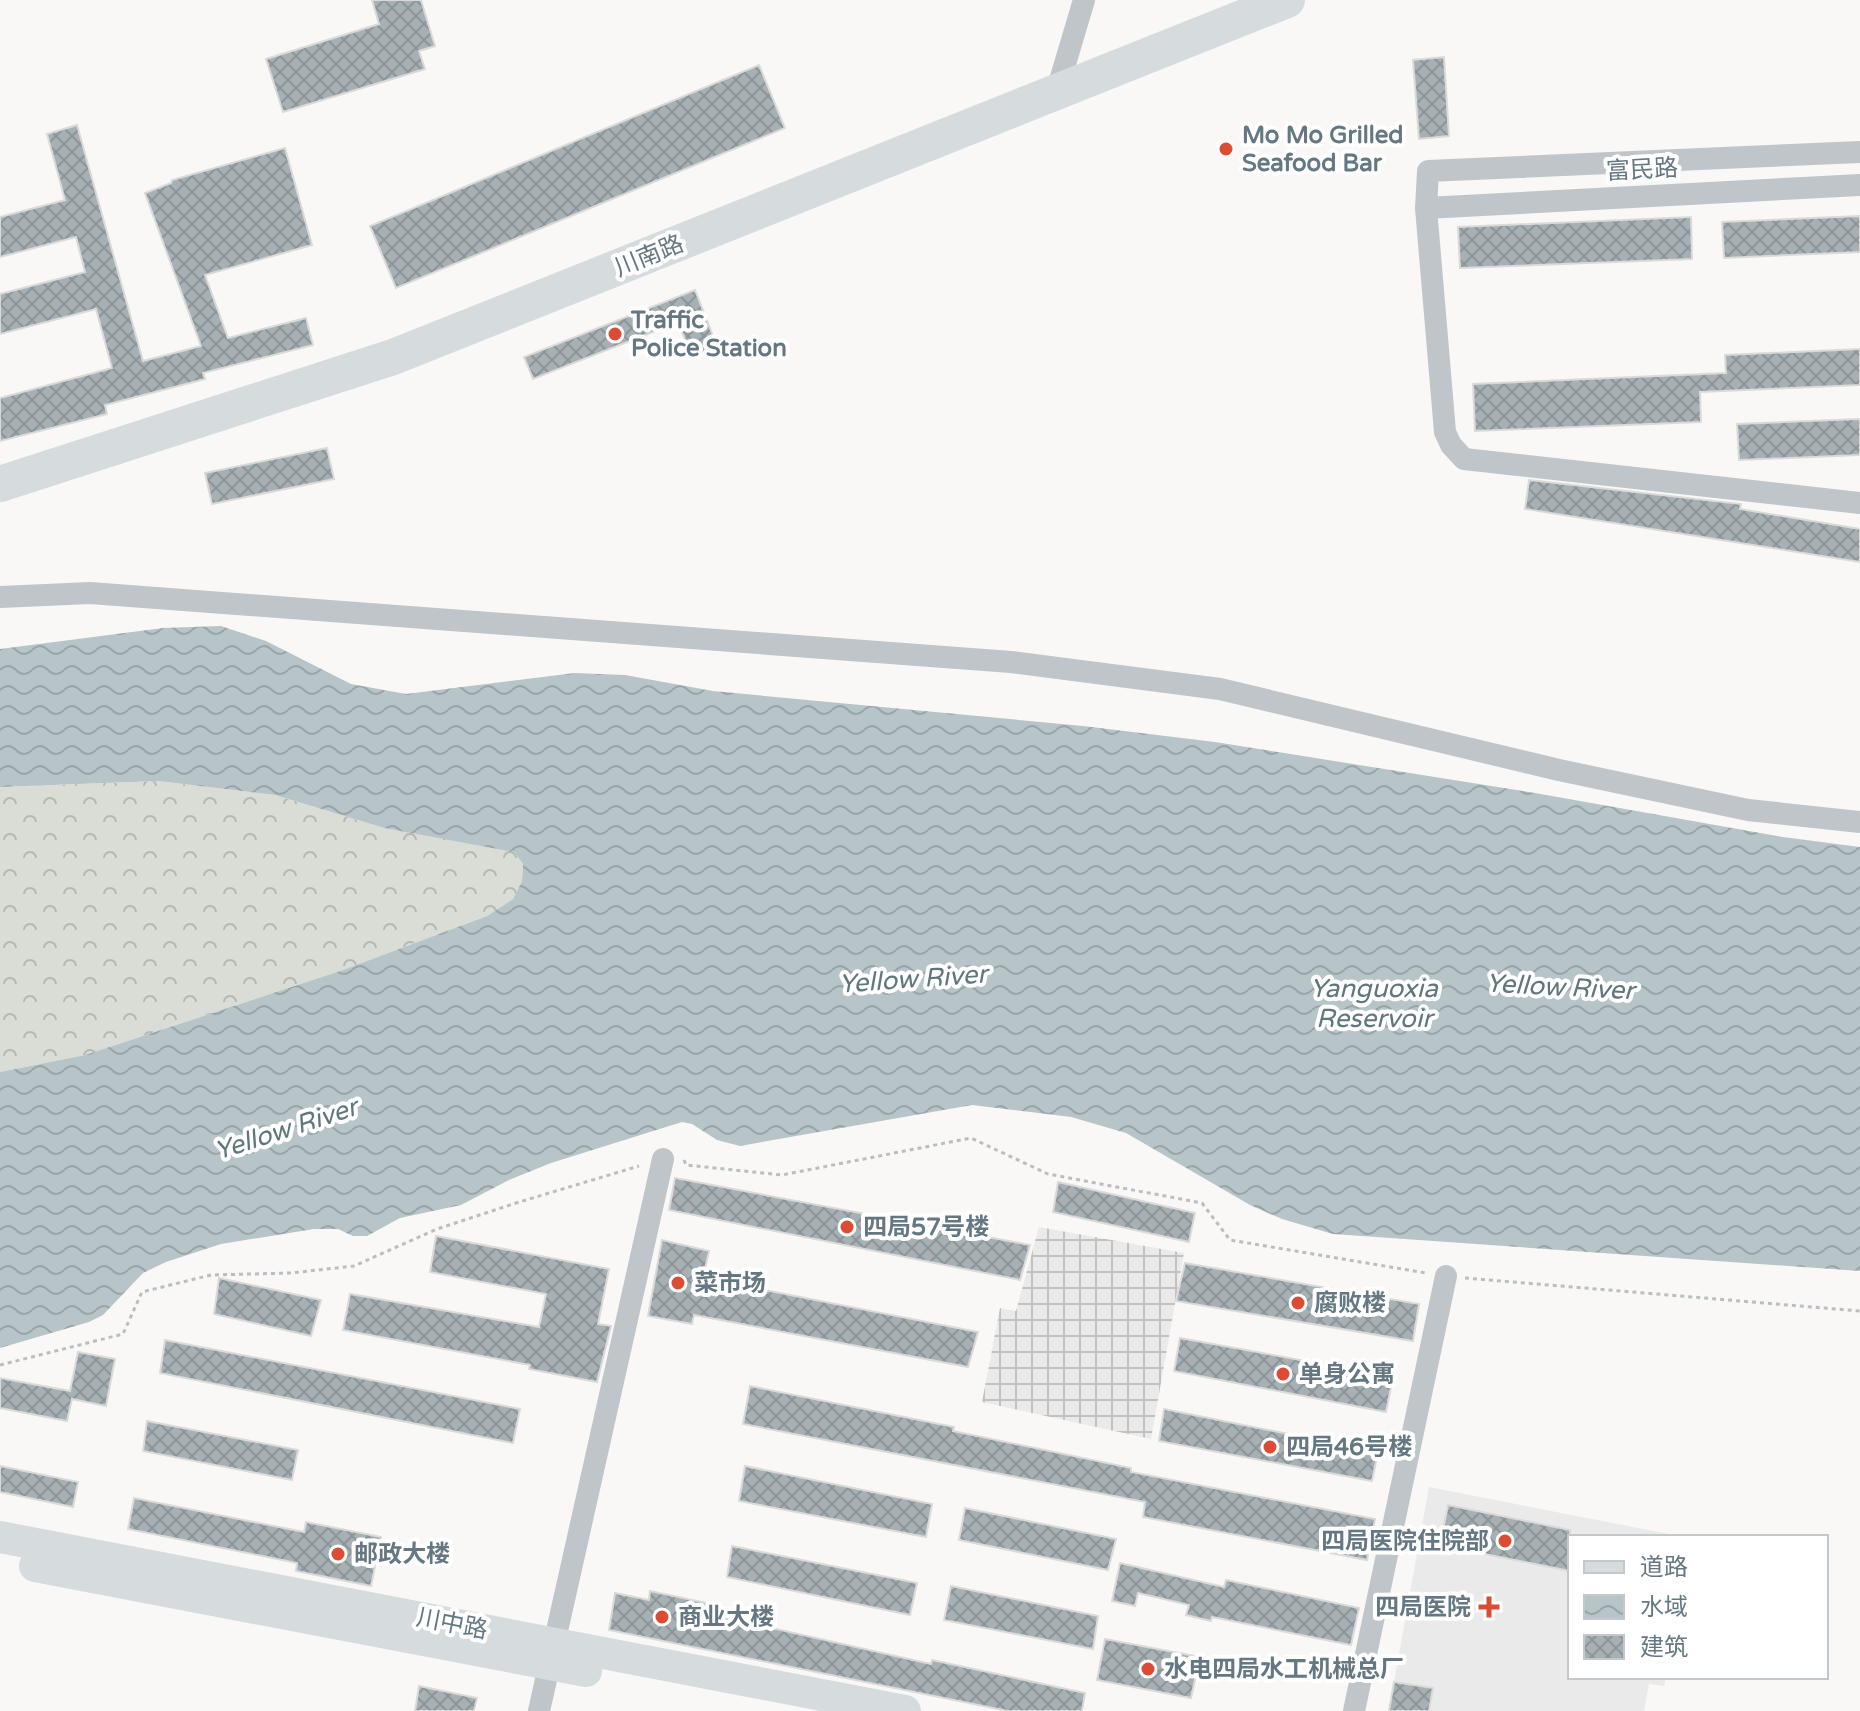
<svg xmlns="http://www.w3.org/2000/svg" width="1860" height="1711" viewBox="0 0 1860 1711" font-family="'Varela Round','Noto Sans SC',sans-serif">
<defs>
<pattern id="industrial-grid" width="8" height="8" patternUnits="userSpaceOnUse" patternTransform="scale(2)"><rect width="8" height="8" fill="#e9eae9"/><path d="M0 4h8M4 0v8" fill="none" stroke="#c0c2c2"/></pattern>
<pattern id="forest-crowns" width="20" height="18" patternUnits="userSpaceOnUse" patternTransform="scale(2)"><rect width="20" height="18" fill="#d9ddd5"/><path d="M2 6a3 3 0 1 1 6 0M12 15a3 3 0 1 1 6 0" fill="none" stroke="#b4b8b2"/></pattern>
<pattern id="water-waves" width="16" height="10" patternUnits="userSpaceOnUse" patternTransform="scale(2)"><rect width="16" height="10" fill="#b8c5c8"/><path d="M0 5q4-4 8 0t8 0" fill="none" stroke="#99a5a8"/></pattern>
<pattern id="building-cross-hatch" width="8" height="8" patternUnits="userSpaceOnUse" patternTransform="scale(2)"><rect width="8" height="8" fill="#a7b1b5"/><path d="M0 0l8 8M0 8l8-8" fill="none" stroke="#8c9598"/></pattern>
</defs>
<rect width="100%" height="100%" fill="#f9f8f6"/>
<!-- built -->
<path fill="#e9eae9" d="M1429 1487 1684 1537H1570V1677H1666L1664 1686 1649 1684 1644 1711H1429L1432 1688 1394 1682Z"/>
<!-- industrial -->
<path fill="url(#industrial-grid)" d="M1039 1227 1184 1253 1151 1439 982 1402 1000 1308 1016 1311Z"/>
<!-- forest -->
<path fill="url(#forest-crowns)" d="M158 781 275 795 384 828 496 847 514 852 523 864 522 881 513 899 487 916 340 971 85 1055 0 1072V787Z"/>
<!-- water -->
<path fill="url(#water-waves)" d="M221 626 266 641 351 684 406 694 575 673 625 675 713 691 1083 726 1215 742 1535 793 1783 837 1860 847V1271L1333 1234 1282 1219 1250 1205 1126 1133 1071 1117 972 1105 740 1146 717 1140 692 1124 682 1122 551 1163 509 1180 461 1205 400 1218 367 1236H353L338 1229H314L221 1244 166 1262 143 1273 103 1315 89 1322 0 1348V1072L85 1055 340 971 487 916 513 899 522 881 523 864 514 852 384 828 275 795 158 781 0 787V649L163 628Z"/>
<!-- building -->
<path fill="url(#building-cross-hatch)" stroke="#dadad8" stroke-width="2" d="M372 0H421L435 46 419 51 425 69 283 112 266 59 379 24Z
M1444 57 1449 136 1419 139 1413 60Z
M759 65 785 128 396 288 370 226Z
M77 125 143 361 201 346 145 193 171 183 172 180 285 148 312 245 205 275 228 338 306 318 313 345 203 373 205 379 105 405 107 414 0 441V398L112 368 96 309 0 334V294L85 272 76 237 0 257V217L65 200 47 134Z
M1860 216V252L1724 258 1722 222Z
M1691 217 1692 259 1460 268 1458 227Z
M695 290 717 346 692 357 678 322 533 379 524 357Z
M1860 349V385L1700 392 1701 422 1475 431 1473 384 1726 373 1725 355Z
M1860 419V455L1739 460 1737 424Z
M327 448 334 479 212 504 205 473Z
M1529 480 1741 504 1740 509 1860 529V562L1525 509Z
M675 1178 1030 1245 1020 1280 669 1210Z
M1058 1182 1195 1213 1189 1242 1053 1212Z
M436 1236 609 1269 598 1324 611 1326 597 1382 529 1369 530 1365 343 1330 350 1294 539 1327 546 1294 430 1272Z
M662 1240 709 1251 703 1278 978 1332 968 1367 694 1315 692 1324 648 1316Z
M1185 1263 1419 1304 1413 1341 1176 1301Z
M219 1278 321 1300 311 1336 214 1314Z
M1180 1338 1393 1377 1386 1412 1174 1371Z
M165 1340 520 1409 513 1443 160 1373Z
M78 1352 115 1359 106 1406 72 1399 67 1421 0 1408V1378L70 1391Z
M750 1386 954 1427 953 1431 1131 1468V1472L1375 1519 1367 1560 1143 1517 1145 1502 743 1424Z
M1164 1409 1378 1452 1372 1481 1159 1441Z
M147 1421 298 1450 292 1480 143 1451Z
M0 1466 78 1482 73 1507 0 1492Z
M745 1466 932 1504 926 1537 739 1501Z
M134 1498 304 1532 306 1522 381 1537 371 1586 296 1571 297 1563 128 1529Z
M1448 1505 1570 1530V1571L1440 1545Z
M965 1508 1116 1539 1108 1570 959 1540Z
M732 1546 917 1583 910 1615 727 1577Z
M1120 1563 1224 1587 1226 1580 1359 1608 1351 1645 1212 1617 1211 1621 1186 1615 1189 1605 1138 1593 1135 1606 1112 1601Z
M951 1586 1098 1616 1093 1649 944 1620Z
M650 1591 716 1605 714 1615 931 1664 932 1660 1085 1693 1082 1711H1008L609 1630 615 1593 649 1600Z
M1105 1639 1200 1657 1191 1698 1097 1680Z
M1394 1682 1433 1688 1429 1711H1389Z
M419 1686 477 1698 474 1711H415Z"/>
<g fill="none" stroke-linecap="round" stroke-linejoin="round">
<!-- path -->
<path stroke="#babec0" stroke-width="3" stroke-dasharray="4 4" stroke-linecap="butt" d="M684 1160 686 1165 782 1175 971 1138 1048 1174 1202 1203 1230 1240 1426 1273
M1465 1278 1860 1311
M0 1365 123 1334 142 1292 211 1275 291 1273 354 1266 437 1229 516 1203 639 1166"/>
<!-- street -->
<path stroke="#bfc5c8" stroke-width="22" d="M1056 94 1084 0
M1860 152 1428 171 1426 208 1445 432 1451 445 1464 459 1860 503
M1426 208 1860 185
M0 597 90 593 1011 662 1220 689 1559 770 1748 810 1860 822
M539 1711 663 1159
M1354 1711 1446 1276"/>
<!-- secondary -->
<path stroke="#d6dbde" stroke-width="32" d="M0 1537 905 1711
M35 1566 586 1671"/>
<!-- primary -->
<path stroke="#d6dbde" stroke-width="36" d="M0 484 393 357 1287 0"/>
</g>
<!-- markers -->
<g fill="#dd4b32" stroke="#fff" stroke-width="3">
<circle cx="1226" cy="149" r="8"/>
<circle cx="615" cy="334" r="8"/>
<circle cx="847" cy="1227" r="8"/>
<circle cx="678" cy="1283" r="8"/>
<circle cx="1298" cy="1303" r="8"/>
<circle cx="1283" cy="1374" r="8"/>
<circle cx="1270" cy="1447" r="8"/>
<circle cx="1505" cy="1541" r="8"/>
<circle cx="338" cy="1554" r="8"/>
<path d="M1485 1595h8v8h8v8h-8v8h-8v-8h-8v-8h8z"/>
<circle cx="662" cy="1617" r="8"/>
<circle cx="1148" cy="1669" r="8"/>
</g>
<g text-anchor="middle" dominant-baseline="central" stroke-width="8" stroke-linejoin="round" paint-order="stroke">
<!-- poi labels -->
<g font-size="24" font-weight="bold" fill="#657780" stroke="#fff" text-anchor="start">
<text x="1242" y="135">Mo Mo Grilled<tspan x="1242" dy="28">Seafood Bar</tspan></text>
<text x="631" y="320">Traffic<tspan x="631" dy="28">Police Station</tspan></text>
<text x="863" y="1227">四局57号楼</text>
<text x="694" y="1283">菜市场</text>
<text x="1314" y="1303">腐败楼</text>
<text x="1299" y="1374">单身公寓</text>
<text x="1286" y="1447">四局46号楼</text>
<text x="1489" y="1541" text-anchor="end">四局医院住院部</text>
<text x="354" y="1554">邮政大楼</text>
<text x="1471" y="1607" text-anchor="end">四局医院</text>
<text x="678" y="1617">商业大楼</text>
<text x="1164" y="1669">水电四局水工机械总厂</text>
</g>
<!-- street labels -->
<g font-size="24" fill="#657780" stroke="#fff">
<text transform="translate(1642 170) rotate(-3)">富民路</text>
<text transform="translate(649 256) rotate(-22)">川南路</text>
<text transform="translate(452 1624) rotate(11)">川中路</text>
</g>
<!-- water labels -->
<g font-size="26" font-style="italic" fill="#60767a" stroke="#fff">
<text transform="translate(913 979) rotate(-4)">Yellow River</text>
<text transform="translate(1560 987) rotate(3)">Yellow River</text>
<text x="1374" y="988">Yanguoxia<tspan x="1374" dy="30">Reservoir</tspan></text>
<text transform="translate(286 1129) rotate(-18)">Yellow River</text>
</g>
</g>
<!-- legend -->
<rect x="1568" y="1535" width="260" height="144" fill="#ffffff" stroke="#c1c9cc" stroke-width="2"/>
<rect x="1584" y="1561" width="40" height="12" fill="#d6dbde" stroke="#c1c9cc" stroke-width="2"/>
<text x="1640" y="1575" font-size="24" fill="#657780">道路</text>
<rect x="1584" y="1595" width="40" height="24" fill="url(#water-waves)" stroke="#c1c9cc" stroke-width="2"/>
<text x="1640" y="1615" font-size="24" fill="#657780">水域</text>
<rect x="1584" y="1635" width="40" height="24" fill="url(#building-cross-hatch)" stroke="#c1c9cc" stroke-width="2"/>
<text x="1640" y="1655" font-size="24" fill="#657780">建筑</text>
</svg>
